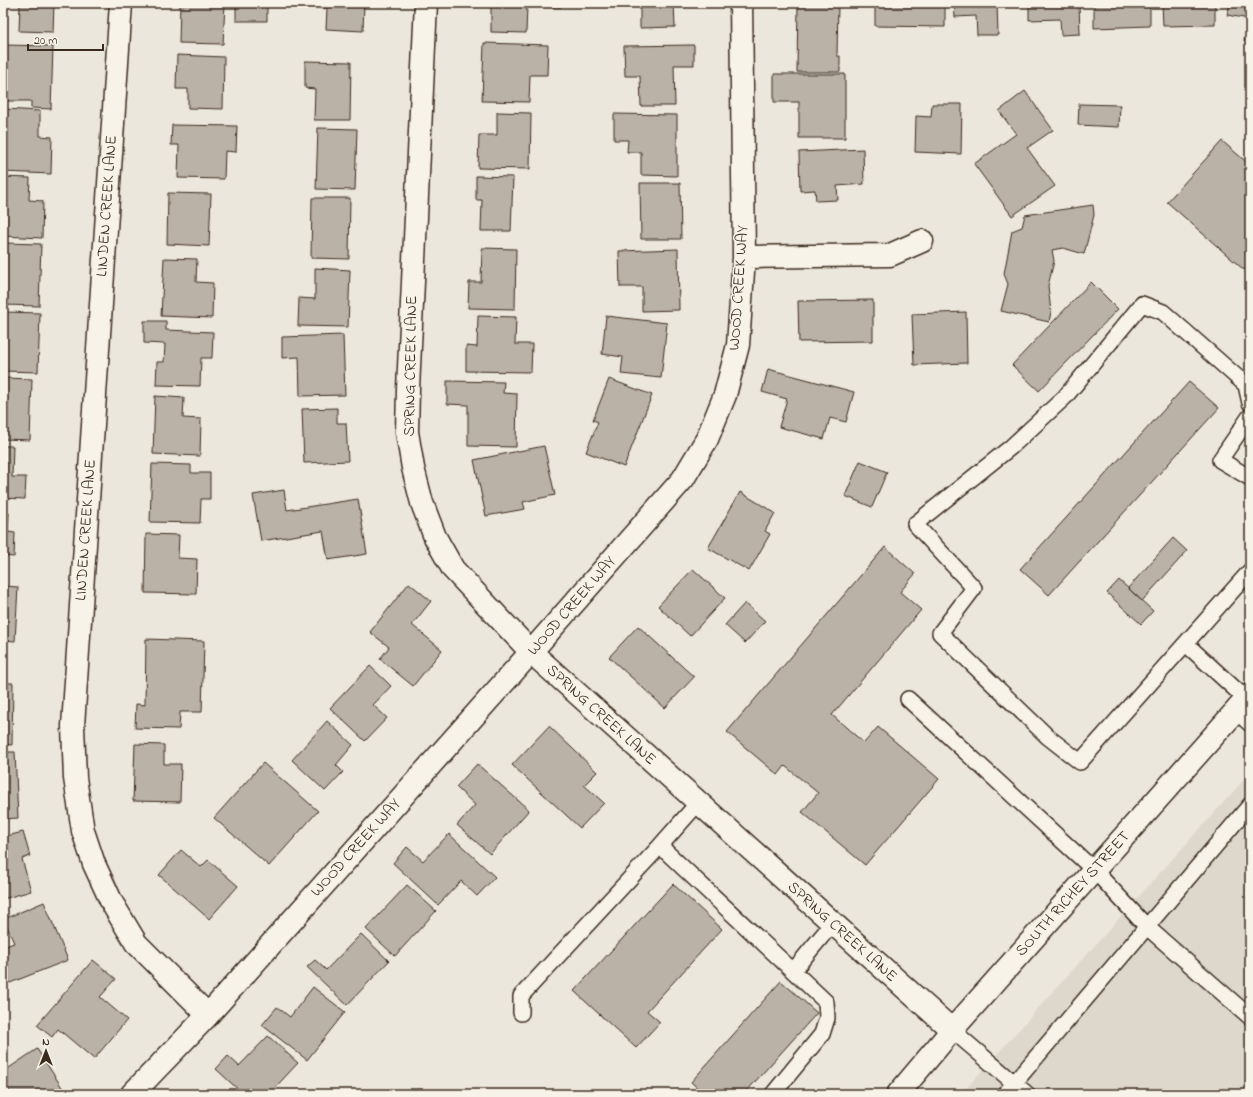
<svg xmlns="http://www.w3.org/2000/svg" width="1253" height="1097" viewBox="0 0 1253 1097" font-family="'Indie Flower',sans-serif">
<rect width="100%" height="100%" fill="#ece7dc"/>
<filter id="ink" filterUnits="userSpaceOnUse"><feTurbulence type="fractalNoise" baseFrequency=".025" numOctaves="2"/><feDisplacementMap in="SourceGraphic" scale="8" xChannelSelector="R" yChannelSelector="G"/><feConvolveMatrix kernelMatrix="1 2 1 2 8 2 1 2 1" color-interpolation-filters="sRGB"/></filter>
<g filter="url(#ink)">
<!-- built -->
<path fill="#ddd7cc" d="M1250 773V1094H961Z"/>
<!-- building -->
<path fill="#bab2a7" stroke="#3b2a1e" d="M3 3H54L53 32 19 31 20 5 3 4Z
M180 3H225L223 44 179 43Z
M236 3H267V21H236Z
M285 3H364L363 31 326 29 327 8 285 7Z
M491 3H561V7L527 6 526 33 491 32Z
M640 3H674L675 27 640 28Z
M798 3H838L837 56H840V72H797Z
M875 3H945V27L875 26Z
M954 3H997L998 35H977L976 16 955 17Z
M1029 3H1079L1080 34 1061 35 1060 19 1029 20Z
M1094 3H1150V26L1094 28Z
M1162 3H1215V25L1163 26Z
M1230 3H1250V42L1244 41 1249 19 1227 15Z
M484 43 548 45 547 75H530L529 102 482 101Z
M3 45 53 46 51 109 31 108V101H3Z
M694 45V65H674L675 106H641L640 76H625L624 46Z
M177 55 224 57 223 109 188 108V89H176Z
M305 61 351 62 350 120H314L315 89 305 88Z
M774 74H845V138H799V102H774Z
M1025 91 1053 130 1027 148 1055 186 1012 216 974 164 1016 134 999 111Z
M932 104H962L961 154 915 152 916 116 931 117Z
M1079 104 1120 105 1119 127 1078 125Z
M4 109 40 111V136L52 137 51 174 3 172Z
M497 112 531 113 530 169 478 168 479 135H497Z
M614 114 677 115V176L641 175V152H627L628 140H614Z
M172 125 237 126 236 152 225 151 224 179 178 178 179 145H171Z
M318 128 357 129 355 190 316 189Z
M1222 141 1250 165V263L1244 270 1167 202Z
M863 149 864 184 837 186 838 200 816 201 815 190 800 191 799 152Z
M476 176 513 177 511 231H481L482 200H476Z
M3 177 30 178 29 200 43 201 42 238 3 236Z
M640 183H680L681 239H641Z
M168 193 211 194 209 246 167 244Z
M312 198H350L349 259 311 258Z
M1093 205 1094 215 1084 254 1063 248 1052 250 1054 261 1048 286 1051 312 1049 322 1001 311 1008 284 1004 274 1012 231 1022 227 1025 215Z
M3 243 41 244 39 306 3 305Z
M482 248 516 249 515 309 468 308 469 282H481Z
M678 249 679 310 642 311V287H620L619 251Z
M164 258 197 259 196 282 213 283 212 318 161 316Z
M315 268 350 270 348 327 298 326 299 298 315 299Z
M1091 282 1118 309 1039 391 1012 365Z
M873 300V341L799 342 798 301Z
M5 312 40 313 38 372 3 371V339Z
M966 312 967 363 914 365 912 314Z
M478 316 516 317 515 344H532L531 372 466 371V346L477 347Z
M606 316 667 323 661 378 621 374 623 357 602 354Z
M144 321H166V330L213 332 212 358H201L200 386 156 385 157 362H164L165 344 144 343Z
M343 335 345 395 300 396 299 357 282 358V337Z
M768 369 854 392 846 422 830 418 824 439 779 427 787 399 762 392Z
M3 378 32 379 30 440 3 439Z
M609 379 652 395 624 467 586 452 598 422 593 420Z
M447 381 504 382 503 393 517 394 516 447 468 446V405L447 404Z
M1189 382 1219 408 1049 595 1020 569Z
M155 396 184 398 183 418 201 419 200 456 153 454Z
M337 408V423H346L348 461 304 463 302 409Z
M3 446H13L12 477H26L25 499 3 498Z
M544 446 555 495 523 502 525 509 486 516 474 460Z
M860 461 887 472 872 507 845 496Z
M152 464 191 465V473H210V499H201L200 523 150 522Z
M284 490 287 510 358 499 367 554 328 560 323 531 261 541 253 495Z
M740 492 775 513 765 531 770 534 749 571 708 548Z
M3 512 9 513 8 532 15 533 14 557 3 556Z
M146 534 179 535 178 558 197 559 196 594 145 593Z
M1173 538 1187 551 1142 601 1128 588Z
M885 547 915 574 900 592 921 610 832 715 864 743 878 727 939 779 865 865 802 812 818 793 785 766 778 775 727 732Z
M693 569 725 598 690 636 658 606Z
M1119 580 1153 611 1141 624 1107 593Z
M409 583 431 601 412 625 442 650 413 686 380 659 389 647 370 632Z
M3 586 18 587 15 641 3 640Z
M745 603 765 621 745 643 725 625Z
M638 626 694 677 665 708 609 657Z
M146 639 204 641 202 712H180L179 729 135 728 136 704 145 705Z
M370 666 391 686 373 705 387 718 365 741 330 708Z
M3 683H13L12 745 3 744Z
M327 721 353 745 336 765 343 772 325 791 292 760Z
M549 726 597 772 584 785 604 803 580 828 512 765Z
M135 744 164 745V764H181L180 802 133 801Z
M3 752H15L18 818 3 819Z
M263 763 318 811 269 866 214 818Z
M477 764 529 810 490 854 457 825 475 805 456 787Z
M23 832 30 856 22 859 31 891 3 899V837Z
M449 834 495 877 477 896 461 881 438 905 393 863 407 847 423 861Z
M181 850 201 867 208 860 238 886 209 919 159 875Z
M673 884 722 929 647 1011 660 1022 636 1048 574 991Z
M407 885 436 911 395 956 366 929Z
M44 902 68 960 10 983 3 965V947L14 943 4 919Z
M361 934 389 961 347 1005 307 967 315 960 326 970Z
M93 960 116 979 100 997 127 1020 94 1059 58 1029 52 1037 37 1025Z
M781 981 817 1013 744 1094H704L691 1082Z
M313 987 345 1012 307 1060 262 1025 277 1007 290 1017Z
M268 1036 298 1063 269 1094H243L216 1069 228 1056 239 1066Z
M37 1049 65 1092 62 1094H11L3 1082V1072Z"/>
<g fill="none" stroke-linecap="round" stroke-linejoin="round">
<!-- lane casing -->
<g stroke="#3b2a1e" stroke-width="18">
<path id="lane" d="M1250 403 1246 385 1163 312 1142 304 1065 397 1011 447 915 524 974 588 940 633 1048 737 1080 762 1250 571
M1250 416 1220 460 1250 478
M1186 644 1246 699
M908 699 1094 870 1147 927 1250 1017
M1236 711 1250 724
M660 846 698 803
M793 971 832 924
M521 1013V996L660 846 826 1002 827 1018 822 1034 773 1094
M952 1030 1027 1094
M1005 1094 1250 805"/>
</g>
<!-- street casing -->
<g stroke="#3b2a1e" stroke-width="25">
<path id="street" d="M121 3 73 726 75 778 83 831 94 864 112 903 136 943 208 1015
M426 3 408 389 407 432 413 468 422 503 435 537 453 569 531 652 952 1030
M744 257 890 255 922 241
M132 1094 208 1015 531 652 683 479 707 439 725 395 738 345 744 257 741 3"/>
</g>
<!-- secondary casing -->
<g stroke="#3b2a1e" stroke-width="25">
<path id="secondary" d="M898 1094 952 1030 1250 695"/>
</g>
<!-- lane -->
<use href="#lane" stroke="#f7f3e8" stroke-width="15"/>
<!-- street -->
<use href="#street" stroke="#f7f3e8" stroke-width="22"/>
<!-- secondary -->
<use href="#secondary" stroke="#f7f3e8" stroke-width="22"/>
</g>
</g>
<g text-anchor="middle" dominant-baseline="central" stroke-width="3" stroke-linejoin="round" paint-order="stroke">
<!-- street labels -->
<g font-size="16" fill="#3b2a1e" stroke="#f7f3e8">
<text transform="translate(107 206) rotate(-86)">LINDEN CREEK LANE</text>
<text transform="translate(739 288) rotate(-86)">WOOD CREEK WAY</text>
<text transform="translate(411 366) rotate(-89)">SPRING CREEK LANE</text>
<text transform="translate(86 530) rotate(-86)">LINDEN CREEK LANE</text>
<text transform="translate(572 606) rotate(-49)">WOOD CREEK WAY</text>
<text transform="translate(601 715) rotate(42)">SPRING CREEK LANE</text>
<text transform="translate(356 848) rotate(-48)">WOOD CREEK WAY</text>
<text transform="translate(1073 894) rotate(-48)">SOUTH RICHEY STREET</text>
<text transform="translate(842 932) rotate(42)">SPRING CREEK LANE</text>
</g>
</g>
<!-- margin -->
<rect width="1253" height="1097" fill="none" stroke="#f7f3e8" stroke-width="16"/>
<rect x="8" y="8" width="1237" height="1081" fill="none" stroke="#3b2a1e" stroke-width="1.5" filter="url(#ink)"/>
<!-- north arrow -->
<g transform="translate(46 1051)" stroke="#f7f3e8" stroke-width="3" paint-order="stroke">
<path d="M0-3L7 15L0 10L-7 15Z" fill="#3b2a1e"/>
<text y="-6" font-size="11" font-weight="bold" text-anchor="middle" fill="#3b2a1e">N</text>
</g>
<!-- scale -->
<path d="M28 44v6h75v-6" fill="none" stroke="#3b2a1e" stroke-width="2"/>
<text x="34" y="44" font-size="12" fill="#3b2a1e" stroke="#f7f3e8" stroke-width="3" paint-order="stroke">20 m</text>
</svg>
